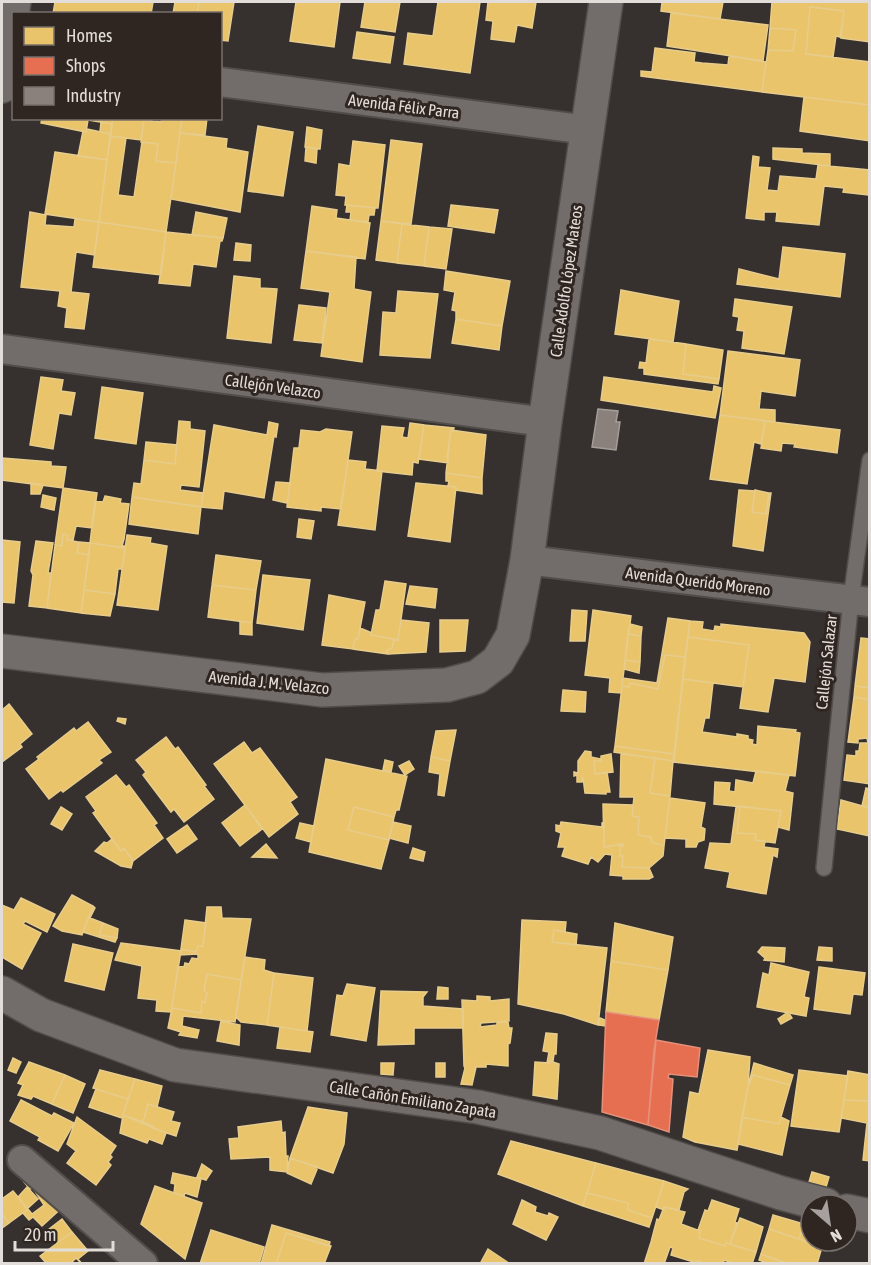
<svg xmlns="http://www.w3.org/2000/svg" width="871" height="1265" viewBox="0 0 871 1265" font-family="'Asap Condensed',sans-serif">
<rect width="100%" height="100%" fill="#36312e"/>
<!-- homes -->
<path fill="#e9c46a" stroke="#e7cc8c" stroke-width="1.5" d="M55 2H153L151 14H53Z
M175 2H199L197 14H173Z
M199 2H234L228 41 220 40V14H197Z
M296 2H340L334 47 290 41Z
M365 2H400L395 32 361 27Z
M438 2H480L470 73 404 64 408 33 433 36Z
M488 2H536L532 28 517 25 514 42 491 39 493 21 486 20Z
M662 2H723L720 19 661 11Z
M772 2H870V42L841 38 844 11 810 7 806 54 870 62V105L762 92 768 50 793 51 796 30 770 28Z
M810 7 844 11 840 37 836 36 833 57 806 54Z
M671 13 768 25 763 61 667 46Z
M770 28 796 30 793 51 768 50Z
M357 32 394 37 390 63 353 58Z
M655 48 695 53 694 62 702 63 728 65 729 56 766 62 762 92 641 76V71L652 72Z
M804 97 870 105V141L800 131Z
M42 118H113L112 124 88 120 86 132 41 123Z
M113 118H152V121L144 120 141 140 110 136Z
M162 118H182L176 163 156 161 158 144 141 142 144 120 161 122Z
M182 118H207L205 135 180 133Z
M101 122 112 124 111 134 100 132Z
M258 126 293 132 283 196 248 191Z
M307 127 322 130 320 149 305 147Z
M87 129 111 134 107 160 78 156 83 131 86 132Z
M180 133 227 139 226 148 248 152 240 212 171 199Z
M110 136 126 138 118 195 134 197 142 142 158 144 156 161 176 163 166 232 99 222Z
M391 140 422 144 411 224 381 221Z
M353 141 385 145 378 208 345 205 346 196 336 195 339 164 350 166Z
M306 147 317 149 316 163 305 161Z
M773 148 802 149V153L830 154V166L773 159Z
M55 152 107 160 99 222 45 214Z
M753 156 759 157 758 167 770 168 767 190 778 191 780 176 816 179 818 165 870 170 868 195 843 192 844 188 824 186 819 225 776 221 777 212H764V220L746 218Z
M347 205 375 208 374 215H369L368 222 350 220 351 212H346Z
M451 205 498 210 494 233 448 226Z
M312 206 337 210 336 218 370 223 365 259 306 251Z
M30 212 46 215 45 225 74 227 75 219 99 222 94 255 76 252 71 292 89 294 84 329 65 327 67 308 58 306 60 291 21 287Z
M196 212 227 218 223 238 192 235Z
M381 221 402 224 397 263 376 260Z
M99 222 166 232 161 275 93 267Z
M402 224 429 227 424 266 397 263Z
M429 227 452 229 446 269 424 266Z
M166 232 223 238 222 241H220L216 267 193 264 190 286 159 283Z
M236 243 251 245 250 261 234 260Z
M783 247 845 254 840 297 737 284 739 269 779 279Z
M306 251 356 257 354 289 371 292 362 362 321 356 330 292 301 288Z
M446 271 510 281 502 326 456 319V311L452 310 455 292 444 290Z
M234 276 260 279V288L277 289 271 343 227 338Z
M621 290 679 301 673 342 615 334Z
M398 291 438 294 430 358 380 355 383 312 396 313Z
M735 299 792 307 784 354 742 348 744 331 737 330 739 317 733 316Z
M299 305 326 308 322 343 294 340Z
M456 319 502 326 499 350 452 343Z
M649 339 686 344 683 374 719 379 718 384 644 374V368H639L640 362 646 363Z
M686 344 723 350 719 379 683 374Z
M728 351 800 360 795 396 761 391 759 409 775 410V422L720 415Z
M41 377 63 380 61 391 75 393 71 415 59 413 53 449 30 445Z
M604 377 713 392 714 386 721 388 715 418 601 400Z
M102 387 143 393 136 444 95 438Z
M720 415 765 421 761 444 754 442 747 484 710 479Z
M179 421 190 422V429L205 431 199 487 181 485 180 490 203 493 201 507 132 497 134 483 141 484 144 460 175 464Z
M765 421 840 430 837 453 794 447 795 444 782 443 781 451 761 448Z
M269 422 278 424 276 437 274 436 264 498 224 491 222 509 201 507 214 425 267 435Z
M410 423 424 425 418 463 413 462 412 475 377 471 382 426 404 428 402 437 408 438Z
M424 425 454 428 453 431 451 430 447 457 448 458V463L419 459Z
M326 429 352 432 341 509 321 507V511L287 507 294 448H299L301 430 320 432Z
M451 430 486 435 482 478 446 473Z
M146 442 177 445 175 464 144 460Z
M2 458 51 462V466L66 467 63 488 2 480Z
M348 460 366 462 365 469 382 471 375 530 338 525Z
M446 473 482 478V494L456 490V487L448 486 449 481H446Z
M276 482 290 483 287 503 273 500Z
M31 483 43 485 40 494H31Z
M416 483 456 487 450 542 408 536Z
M63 488 97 493 92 528 76 526 73 540H67L68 535 63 534 62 546 55 545Z
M739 490 755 491 752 512 766 514 769 493H771L763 551 733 546Z
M755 490 769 493 766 514 752 512Z
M43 495 56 498 54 510 41 507Z
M105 496 121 499 120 503 129 504 124 539 122 546H125V548L90 543 95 501 103 502Z
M132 497 201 507 198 534 129 524Z
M299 519 314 521 311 539 297 537Z
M63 534 68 535 67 540 79 542 77 553 89 555 81 613 47 608 55 545 62 546Z
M127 535 151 538 150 543 167 546 158 610 117 605Z
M2 540 20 542 14 603 2 602Z
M36 541 53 543 48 573H51L47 608 29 606 33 575 31 571Z
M79 542 90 543 89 555 77 553Z
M90 543 125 548 122 569H118L115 594 84 590Z
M216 555 261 561 256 590 212 585Z
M263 575 310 580 303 630 257 623Z
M385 581 406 584 398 640 371 635 376 610H380Z
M212 585 256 590 252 623 208 617Z
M410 586 437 589 435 608 406 604Z
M84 590 115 594 110 616 81 613Z
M329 595 365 602 358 639H355L353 649 322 645Z
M572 610 587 611 585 641H570Z
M593 610 631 616 621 693 609 692 610 678 585 675Z
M668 618 690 621 685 657 665 655 658 689 630 683 629 687 622 686 623 678 657 683Z
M401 620 429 623 426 652 388 654 386 651 392 648 394 639 398 640Z
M440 620H468L465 651 440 652Z
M240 621 252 623V635L240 634Z
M690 621 703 622 702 629 714 631 715 626 721 627V624L804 633 810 642 805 682 774 678 768 712 740 708 749 645 688 637Z
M630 624 642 627 641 636 628 634Z
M360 628 372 633 371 635 394 639 392 648 386 651 388 654 353 649 355 639H358Z
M628 634 641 636 640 662 625 660Z
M688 637 749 645 743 687 683 679Z
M861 638 870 639V688L855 686Z
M665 655 685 657 674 754 615 746 622 686 629 687 630 683 658 689Z
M625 660 640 662 639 673 624 669Z
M683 679 713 683 709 718H705L702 732 737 737V734L748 736V739L753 740 752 744 757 745 758 726 796 730 795 732 800 733 795 776 674 762Z
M855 686 870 688V700L854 697Z
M563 690 586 692 585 712 561 711Z
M854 697 870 700V784L844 780 847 755 856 756V751H859L860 743H868L867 738 858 739V743L848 742Z
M9 704 32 734 20 744 22 747 2 762V710Z
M118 718 126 719 125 724 117 721Z
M88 722 111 752 99 760 102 763 63 792 61 790 49 799 26 769 39 759 37 757 74 728 76 731Z
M456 730 450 761 431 757 436 731Z
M166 737 175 749 178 747 206 785 204 786 214 799 184 822 174 809 171 812 143 775 146 772 136 760Z
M244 742 252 753 260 748 297 797 290 802 298 814 269 837 214 764Z
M615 746 674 754 673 761 614 752Z
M585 751 591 752V757L601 759V761H594L595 774 607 772 610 792H606V794L585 793 583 777 582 782H577V775L574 776V772L578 773V761Z
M611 754 613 772 595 774 594 761H601V756Z
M621 754 655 758 650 793 670 796 664 846 651 842V837L638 835 639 817 632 816 634 797H620Z
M431 757 450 761 444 796 438 795 440 774 429 772Z
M655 758 673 761 670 796 650 793Z
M326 759 407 776 399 810H396L394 817 354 807 348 830 389 840 381 869 309 852Z
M385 760 393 762 391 772 383 770Z
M409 761 414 769 405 775 399 766Z
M756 771 789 775 785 791 793 793 789 830 778 827 781 811 714 804 715 782 730 783 729 791 735 792 736 780 753 783Z
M116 775 126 787 129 785 157 823 154 825 163 838 133 861 124 848 121 851 112 839 93 813 96 811 86 797Z
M866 788 870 789V808L862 806Z
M670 798 705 803 701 827 705 829 704 840 698 842 696 847H686V839L665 838Z
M841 800 870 808V836L837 829Z
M603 804 633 805 632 816 639 817 638 835 651 837V842L664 846 663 856 649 868 622 867 623 856H620V846H623V844L604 847Z
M245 805 262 829 240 846 222 823Z
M740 806 781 811 775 843 755 840 756 834 737 833Z
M61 807 72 814 62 830 51 824Z
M354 807 394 817 389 840 348 830Z
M736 807H740L737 833 756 834 755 840 765 841 764 847 778 849 777 857 773 855 766 894 727 887 730 872 705 868 710 843 731 844Z
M393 822 411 826 408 843 389 838Z
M561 822 602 827V823L604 822V847L623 844V846H620V856H623L622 867 649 868 653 877 649 879H623V876L610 875 612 855 605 854 598 862 591 857 588 864 562 856 565 847H558L561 833 556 831V825L560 826Z
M300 823 314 826 311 842 296 838Z
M187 825 197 839 177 853 167 839Z
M112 839 121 851 124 848 133 861 131 868 121 866 95 851 104 842 107 843Z
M266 844 277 858 252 857Z
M413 848 425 852 423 861 410 858Z
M72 895 93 906 82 935 62 931 53 926Z
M21 898 55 914 47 932 25 921 23 924 41 933 22 969 2 957V905L14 910Z
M93 906 95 908 90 918 103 923 99 935 117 938 115 942 83 932Z
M207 907H221L222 918 251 919 241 980 207 974 204 991 207 993 205 1003 202 1001 201 1013 172 1008 178 966 184 967 185 963 189 964 192 958 198 959V954L180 955 181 949 196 952 198 946H203Z
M185 920 206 923 203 946H198L196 952 181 949Z
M522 920 566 922 565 932 554 930 552 942 607 948 598 1025 564 1014 518 1004Z
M103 923 118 929 117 938 99 935Z
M615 923 673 937 668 970 611 961Z
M554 930 577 934 576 945 552 942Z
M121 943 181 951 171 1012 156 1011 157 1000 138 998 142 966 115 960Z
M73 944 113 953 104 990 65 981Z
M762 947 785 948 784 962 764 960 765 958 758 952Z
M819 947 832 948V961L817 960Z
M245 957 265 960 264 970 274 973 267 1025 241 1022 236 1017Z
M611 961 668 970 659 1020 606 1012Z
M771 963 809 972 804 997 809 998 806 1016 757 1007 763 973 769 975Z
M819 967 865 973 862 995 853 994 850 1014 814 1009Z
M274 973 313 978 307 1031 267 1025Z
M207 974 241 980 235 1022 183 1016 182 1026 199 1030 197 1038 179 1035 181 1032 168 1028 172 1008 201 1013 202 1001 205 1003 207 993 204 991Z
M347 984 375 988 366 1041 331 1035 337 995 343 996Z
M438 987 448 988V999H437Z
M381 991 427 992 423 997V1006L463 1009V1028H414V1044L378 1045Z
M477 996 490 997V1001L509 999V1021L481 1023 480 1027 497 1025V1022H508L509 1028H512L510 1043 508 1044V1066L486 1064V1067H476L472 1085 461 1084 465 1068 464 1066 462 1000 477 1001Z
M788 1012 792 1018 781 1024 778 1019Z
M600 1018 605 1020V1026L598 1025Z
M221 1021 240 1025 239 1045 217 1041Z
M280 1027 313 1032 310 1052 277 1048Z
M546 1033 557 1034 556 1054H554L553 1061H550V1063H547L549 1052 543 1051Z
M708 1050 750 1057 748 1087 737 1150 695 1142 683 1137 690 1092 699 1094Z
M13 1058 21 1062 16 1073 8 1070Z
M550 1061 559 1064 557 1099 533 1095 535 1062 550 1063Z
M29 1062 65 1075 52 1104 33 1096 31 1099 18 1095 23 1085 18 1083Z
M381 1063H394L393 1075 381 1074Z
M436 1063H445V1077H436Z
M754 1063 793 1075 790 1085 753 1075 748 1087Z
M100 1070 135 1079 128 1099 93 1088Z
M799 1070 848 1076 839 1132 791 1126Z
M848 1071 870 1075V1101L844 1100Z
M65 1075 85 1084 73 1113 52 1104Z
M753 1075 790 1085 779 1124 742 1117 748 1087Z
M135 1079 162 1086 157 1107 148 1104 143 1122 123 1115Z
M96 1089 128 1099 122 1118 89 1107Z
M21 1100 52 1116 54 1113 74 1123 58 1151 38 1140 40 1137 10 1121Z
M844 1100 870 1101V1161L863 1160 867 1123 841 1118Z
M148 1104 174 1112 171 1121 180 1123 176 1136 152 1128 153 1126 143 1122Z
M308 1107 347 1113 344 1144 333 1173 290 1158Z
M123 1115 166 1133 162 1144 149 1139 147 1143 120 1133Z
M77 1117 116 1146 110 1155 112 1157 108 1162 111 1165 96 1185 67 1163 76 1151 67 1144Z
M742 1117 779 1124 781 1117 789 1121 782 1155 738 1144Z
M281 1121 282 1133 285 1132 286 1156H288L287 1172 270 1170V1157L231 1159 229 1139 239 1138 238 1127Z
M511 1141 596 1163 583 1206 498 1174Z
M290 1158 318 1167 311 1184 287 1173Z
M596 1163 664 1181 652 1218 628 1210V1203L587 1193Z
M202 1164 212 1171 206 1180 197 1177Z
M812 1172 829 1177 826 1187 809 1182Z
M173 1173 201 1179 197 1197 185 1193 184 1196 174 1193 175 1184 171 1183Z
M33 1175 66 1204 42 1226 33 1217 29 1220 23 1213 28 1209 32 1214 44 1205 33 1188 30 1189 24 1182Z
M664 1181 688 1189 684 1192 679 1210 664 1207V1210L656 1207Z
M155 1186 202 1203 185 1259 141 1224Z
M27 1187 38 1199 27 1209 18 1197Z
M13 1191 28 1209 9 1223 2 1214V1199Z
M587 1193 628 1203V1210L652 1218 649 1227 583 1206Z
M522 1200 536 1207 535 1212 548 1216 549 1213 558 1217 546 1240 513 1224Z
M712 1200 739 1209 735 1222 737 1223 730 1244 726 1243 725 1246 699 1238 700 1231 698 1230 705 1210 708 1211Z
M664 1207 685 1212 681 1224 700 1231 699 1238 725 1246 726 1243 756 1252 752 1264H735L724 1260 723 1264H705L698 1261 697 1263 671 1255 673 1248 670 1247 664 1264H644L651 1242 657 1219 659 1220Z
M2 1214 9 1223 2 1228Z
M773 1215 811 1226V1232L802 1230 799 1239 769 1229Z
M740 1218 763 1227 756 1252 730 1244Z
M62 1219 72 1232 57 1243 48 1230Z
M272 1225 330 1242 329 1246 286 1233 276 1264H261Z
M769 1229 822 1247 817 1264H789L761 1254Z
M211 1230 264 1247 259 1264H200Z
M802 1230 811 1232V1241H824L822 1247 799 1239Z
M72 1232 88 1251 78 1259 82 1264 76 1258 70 1264H47L40 1256Z
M286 1233 331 1246 324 1264H276Z
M488 1249 510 1264H480Z
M761 1254 789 1264H769L759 1260Z"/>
<!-- shops -->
<path fill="#e76f51" stroke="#e6907a" stroke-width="1.5" d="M606 1012 659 1020 654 1050 648 1125 602 1112Z
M656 1040 700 1048 697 1077 669 1074 668 1078 673 1079 669 1132 648 1125Z"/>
<!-- industry -->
<path fill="#8a817c" stroke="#a59d98" stroke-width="1.5" d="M598 409 618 411 616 422H620L616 450 592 447Z"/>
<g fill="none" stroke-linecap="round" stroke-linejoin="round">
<!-- lane casing -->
<g stroke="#514d4a" stroke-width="18">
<path id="lane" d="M824 868 851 599 870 460"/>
</g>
<!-- street casing -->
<g stroke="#514d4a" stroke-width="32">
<path id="street" d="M220 82 588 130
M2 349 545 422
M527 560 870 602
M22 1160 143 1264"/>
</g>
<!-- secondary casing -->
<g stroke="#514d4a" stroke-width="36">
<path id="secondary" d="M2 86 14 2
M2 651 322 690 447 685 477 677 498 661 513 635 527 560 545 422 606 2
M2 993 41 1015 175 1065 478 1107 600 1133 781 1193 826 1205
M847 1211 870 1216"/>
</g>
<!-- lane -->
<use href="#lane" stroke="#726d6a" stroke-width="15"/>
<!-- street -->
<use href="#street" stroke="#726d6a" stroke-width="28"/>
<!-- secondary -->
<use href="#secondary" stroke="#726d6a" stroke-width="33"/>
</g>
<g text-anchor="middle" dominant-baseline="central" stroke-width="6" stroke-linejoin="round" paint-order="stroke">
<!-- street labels -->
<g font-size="16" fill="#e3ddda" stroke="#2f2621">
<text transform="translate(404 106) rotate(7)">Avenida Félix Parra</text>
<text transform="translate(566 281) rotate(-82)">Calle Adolfo López Mateos</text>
<text transform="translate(273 386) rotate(8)">Callejón Velazco</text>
<text transform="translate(698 581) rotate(7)">Avenida Querido Moreno</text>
<text transform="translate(826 662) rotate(-84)">Callejón Salazar</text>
<text transform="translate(269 682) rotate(6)">Avenida J. M. Velazco</text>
<text transform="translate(413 1099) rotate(9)">Calle Cañón Emiliano Zapata</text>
</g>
</g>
<!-- border -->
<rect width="871" height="1265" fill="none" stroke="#e3ddda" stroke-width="6"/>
<!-- legend -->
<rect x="12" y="12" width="210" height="108" fill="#2f2621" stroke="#776f6b" stroke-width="1.5"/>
<rect x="24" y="27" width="30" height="18" fill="#e9c46a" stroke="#776f6b" stroke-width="1.5"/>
<text x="66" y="42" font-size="18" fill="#e3ddda">Homes</text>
<rect x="24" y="57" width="30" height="18" fill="#e76f51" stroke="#776f6b" stroke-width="1.5"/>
<text x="66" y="72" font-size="18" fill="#e3ddda">Shops</text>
<rect x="24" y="87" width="30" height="18" fill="#8a817c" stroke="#776f6b" stroke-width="1.5"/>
<text x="66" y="102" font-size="18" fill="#e3ddda">Industry</text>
<!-- north arrow -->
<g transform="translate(829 1223) rotate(151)"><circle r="28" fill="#2f2621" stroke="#776f6b" stroke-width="1.5"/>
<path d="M0-4.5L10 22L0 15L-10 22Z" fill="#a6a19e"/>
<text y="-9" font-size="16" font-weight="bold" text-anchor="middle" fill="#e3ddda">N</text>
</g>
<!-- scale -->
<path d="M15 1241v9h98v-9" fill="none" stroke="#e3ddda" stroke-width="3"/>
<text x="24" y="1241" font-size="18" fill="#e3ddda" stroke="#2f2621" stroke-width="4.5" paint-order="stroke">20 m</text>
</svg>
